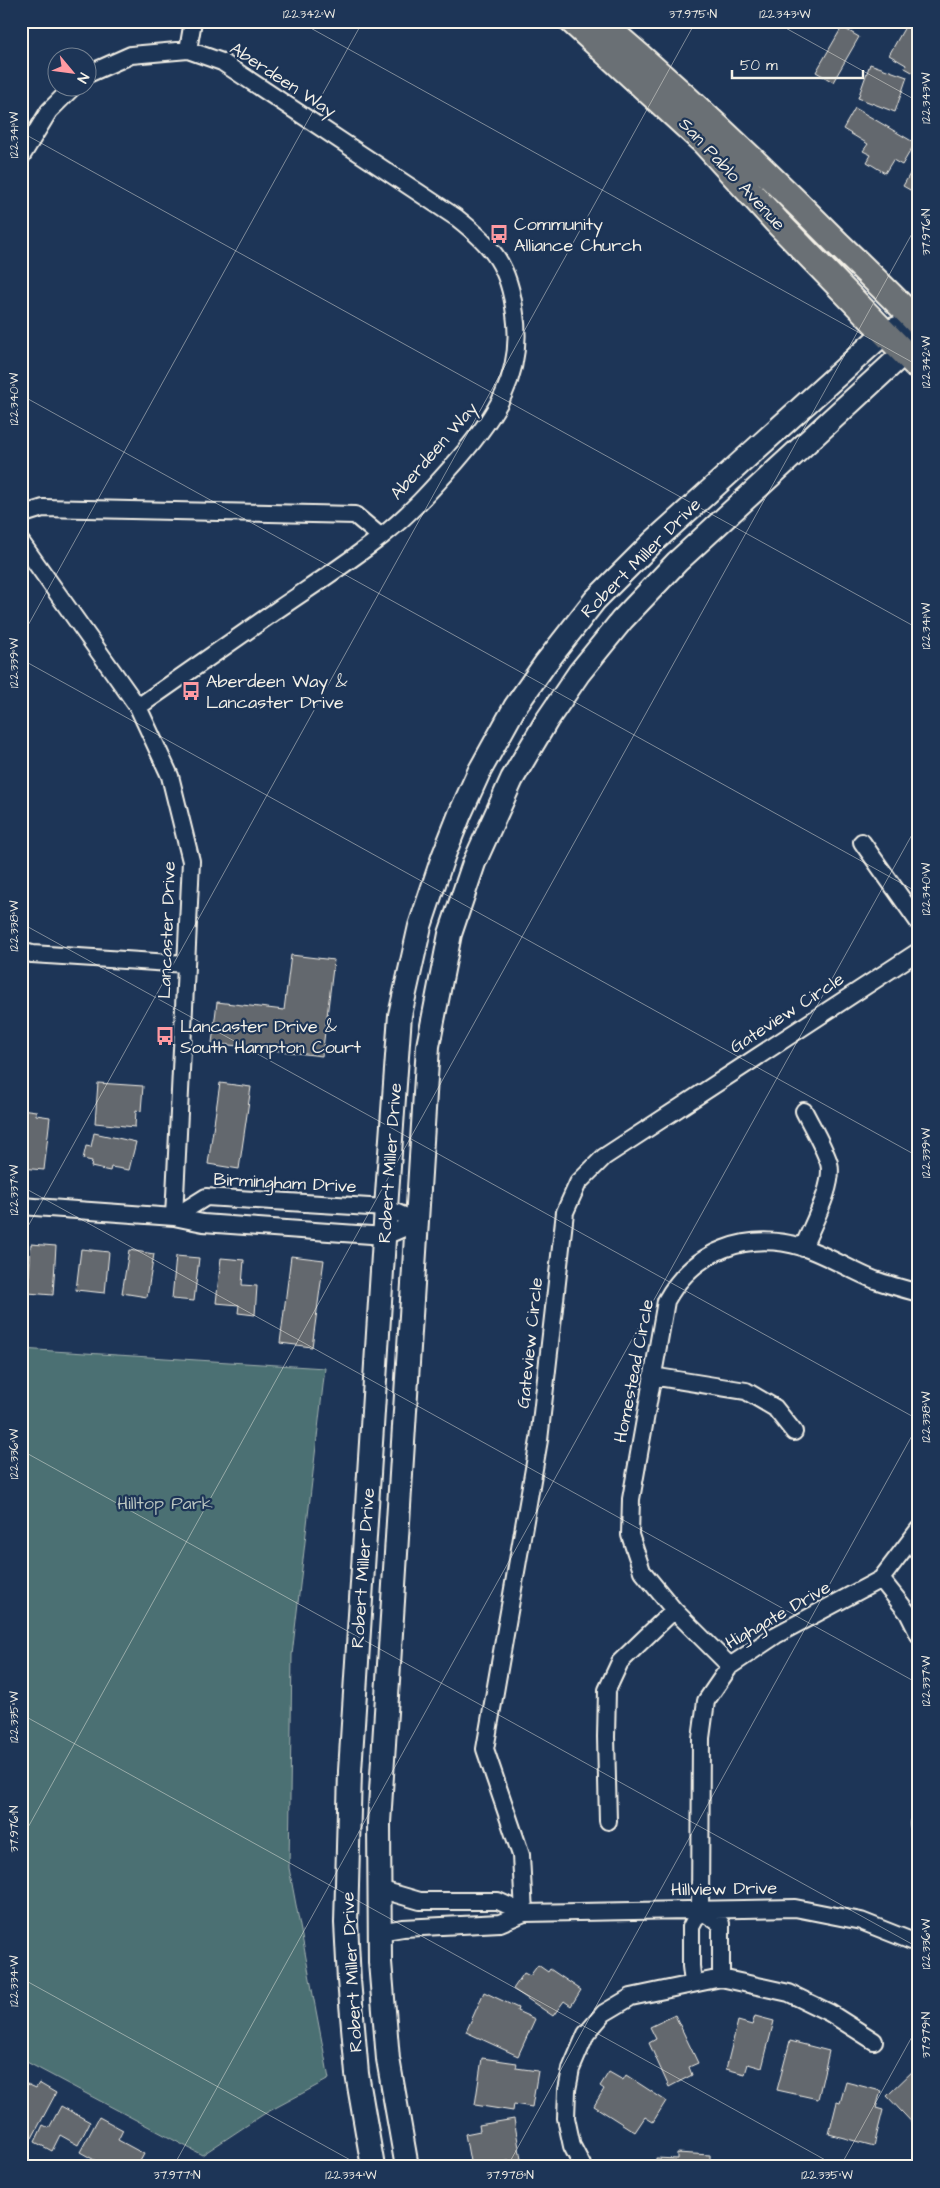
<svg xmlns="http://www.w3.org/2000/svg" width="940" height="2188" viewBox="0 0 940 2188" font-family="'Architects Daughter',sans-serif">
<rect width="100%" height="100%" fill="#1d3557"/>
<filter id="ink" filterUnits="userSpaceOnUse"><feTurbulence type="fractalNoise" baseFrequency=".02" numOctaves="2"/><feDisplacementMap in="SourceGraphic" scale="10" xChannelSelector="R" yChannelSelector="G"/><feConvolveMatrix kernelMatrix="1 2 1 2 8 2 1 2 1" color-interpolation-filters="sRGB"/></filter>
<g filter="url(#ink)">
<!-- green -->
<path fill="#4c7073" stroke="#a0b0ae" d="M21 1349 325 1368 292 1655 289 1868 329 2079 264 2114 202 2155 21 2059Z"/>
<!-- building -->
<path fill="#63676e" stroke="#f4f1e8" d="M906 25 919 32V76L905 68 906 65 889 55Z
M842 27 859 37 833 82 816 72Z
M870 64 907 77 895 112 858 98Z
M855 108 915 143 902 165 893 160 885 173 867 162 871 155 863 151 868 144 843 129Z
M919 158V195L903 186Z
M291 955 334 960 322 1056 212 1043 217 1002 284 1010Z
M98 1083 143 1086 141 1111 136 1110 135 1127 95 1123Z
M220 1083 251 1087 239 1169 208 1164Z
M21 1109 36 1111V1115L50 1117 44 1170 21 1168Z
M94 1133 136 1142 129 1170 111 1167 110 1171 91 1167 92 1161 83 1159 86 1146 91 1147Z
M31 1244 56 1246 53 1295 28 1293Z
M81 1249 109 1252 105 1293 76 1290Z
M129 1250 154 1254 147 1297 122 1293Z
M176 1256 199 1258 194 1301 172 1299Z
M291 1256 324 1260 312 1347 280 1343Z
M221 1258 244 1260 242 1285 257 1286 255 1315 238 1313 239 1305 216 1303Z
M538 1965 548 1972 550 1969 581 1990 571 2006 564 2001 553 2016 513 1989 524 1973 530 1976Z
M484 1992 518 2008 517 2011 535 2019 518 2056 466 2032Z
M675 2015 698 2063 689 2067 692 2075 669 2087 649 2043 656 2039 650 2027Z
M755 2016 774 2021 762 2068 748 2064 745 2074 726 2069 738 2021 752 2025Z
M790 2041 829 2051 818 2099 777 2090Z
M482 2058 517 2063 516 2068 538 2071 532 2107 514 2104 513 2111 475 2105Z
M917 2067 919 2068V2130L887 2096Z
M609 2072 623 2080 626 2075 666 2101 653 2122 645 2117 635 2132 594 2106 604 2089 600 2086Z
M23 2082 36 2088 39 2083 56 2093 32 2138 21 2132V2107L23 2104 21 2103V2086Z
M846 2082 881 2091 876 2108 883 2110 874 2146 829 2134 837 2102 840 2103Z
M61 2106 90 2122 78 2145 60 2135 52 2151 35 2142 43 2125 49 2128Z
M99 2117 123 2130 118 2140 144 2154 137 2167H107L80 2152Z
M514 2119 521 2159 471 2167 465 2134 480 2131 479 2125Z
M677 2153 710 2155V2167H656V2158L677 2159Z"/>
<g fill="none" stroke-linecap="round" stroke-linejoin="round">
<!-- minor casing -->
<g stroke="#f4f1e8" stroke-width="20">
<path id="minor" d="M188 50 193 21
M88 74 131 55 188 50 222 62 457 218C494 247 509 266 515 314 524 376 495 417 456 462 433 488 409 515 382 536 348 563 312 586 277 610 230 643 184 675 138 707
M21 157 49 111 72 88
M21 515 43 508 355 515 381 537
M21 542 138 707 170 776 191 861 174 1217
M862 842 919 923
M21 951 32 954 186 964
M21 1206 174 1217 203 1223 385 1236 418 1222
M174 1217 206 1197 386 1208 418 1222
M803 1248C811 1227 835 1185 829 1163 823 1145 812 1127 804 1111
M652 1376 746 1391 775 1408 794 1432
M881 1579 908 1613 919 1635
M730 1666 674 1610 642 1571 630 1535 631 1499 666 1301C694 1250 747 1231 802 1247 827 1255 850 1270 875 1280 889 1285 904 1289 919 1293
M608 1821 606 1737 607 1690 620 1662 674 1610
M919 1824V1823
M379 1889 420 1901H498L524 1913
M700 1910 701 1738 706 1701 730 1666 776 1635 881 1579 919 1529
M700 1910 721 1924V1978
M524 1913 521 1855 485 1749 539 1440 565 1212 578 1183 604 1157 919 951
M379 1932 403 1928 500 1923 524 1913 795 1908 861 1921 919 1944
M693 1983 691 1966V1927L700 1910
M583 2167 572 2146 566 2118 567 2090 571 2069 586 2034 604 2013 631 1997 721 1978 789 1993 830 2013 874 2041"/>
</g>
<!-- secondary casing -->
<g stroke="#f4f1e8" stroke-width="26">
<path id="secondary" d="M373 2167 357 2074 349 1980 346 1923 350 1771 386 1208 400 1015 420 926 443 857 460 814 479 772 515 707 545 664 595 600 652 543 884 333 916 321
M407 2167 388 2059 380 1962 379 1823 428 1046 450 934 474 863 512 779 547 720 579 673 622 620 677 562 904 353 910 336"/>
</g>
<!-- primary casing -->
<g stroke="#f4f1e8" stroke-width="29">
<path id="primary" d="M572 21 704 142 777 222 919 368
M599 21C682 92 761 166 838 244 865 270 893 297 919 324"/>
</g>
<!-- minor -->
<use href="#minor" stroke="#1d3557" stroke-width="16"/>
<!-- secondary -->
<use href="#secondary" stroke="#1d3557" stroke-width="22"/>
<!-- primary -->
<use href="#primary" stroke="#6a7074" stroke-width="25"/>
</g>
</g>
<!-- ticks -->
<path fill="none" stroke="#f4f1e8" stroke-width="1" stroke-opacity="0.45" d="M298 21 919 366M773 21 919 102M21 37 30 21M21 132 919 629M21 395 919 893M21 638 363 21M21 659 919 1157M21 923 919 1420M21 1186 919 1684M21 1239 696 21M21 1450 919 1948M21 1714 838 2167M21 1840 919 221M21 1978 363 2167M173 2167 919 822M507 2167 919 1423M840 2167 919 2024"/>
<!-- icons -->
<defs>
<g id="bus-bare" transform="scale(1.5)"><path d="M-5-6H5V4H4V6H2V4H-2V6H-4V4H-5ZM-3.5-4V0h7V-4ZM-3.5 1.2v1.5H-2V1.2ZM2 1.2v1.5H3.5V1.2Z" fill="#ff9aa2" stroke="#1d3557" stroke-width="2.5" paint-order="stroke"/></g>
</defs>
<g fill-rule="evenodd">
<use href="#bus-bare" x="499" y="234"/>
<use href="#bus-bare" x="191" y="691"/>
<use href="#bus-bare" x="165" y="1036"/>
</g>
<g text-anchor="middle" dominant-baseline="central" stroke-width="4.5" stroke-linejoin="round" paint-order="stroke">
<!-- street labels -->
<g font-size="18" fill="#f4f1e8" stroke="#1d3557">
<text transform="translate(283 80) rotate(33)">Aberdeen Way</text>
<text transform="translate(732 174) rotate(47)">San Pablo Avenue</text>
<text transform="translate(434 451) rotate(-49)">Aberdeen Way</text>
<text transform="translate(641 558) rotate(-45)">Robert Miller Drive</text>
<text transform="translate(167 930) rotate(-88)">Lancaster Drive</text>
<text transform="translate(787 1013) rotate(-33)">Gateview Circle</text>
<text transform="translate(390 1163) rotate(-86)">Robert Miller Drive</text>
<text transform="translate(285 1183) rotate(3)">Birmingham Drive</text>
<text transform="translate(530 1343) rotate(-84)">Gateview Circle</text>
<text transform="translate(634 1371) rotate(-79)">Homestead Circle</text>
<text transform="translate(363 1568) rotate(-86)">Robert Miller Drive</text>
<text transform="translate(778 1615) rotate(-30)">Highgate Drive</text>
<text transform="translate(724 1889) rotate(-1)">Hillview Drive</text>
<text transform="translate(352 1972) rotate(-93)">Robert Miller Drive</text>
</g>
<!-- poi labels -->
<g font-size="18" fill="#f4f1e8" stroke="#1d3557" text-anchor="start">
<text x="514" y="224">Community<tspan x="514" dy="21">Alliance Church</tspan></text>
<text x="206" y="681">Aberdeen Way &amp;<tspan x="206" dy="21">Lancaster Drive</tspan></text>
<text x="180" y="1026">Lancaster Drive &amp;<tspan x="180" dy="21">South Hampton Court</tspan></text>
</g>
<!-- park labels -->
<g font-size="18" fill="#b9c4bf" stroke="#1d3557">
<text x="165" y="1503">Hilltop Park</text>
</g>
</g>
<!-- margin -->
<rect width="940" height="2188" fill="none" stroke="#1d3557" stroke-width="55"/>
<!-- north arrow -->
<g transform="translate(72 72) rotate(119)"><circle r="24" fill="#1d3557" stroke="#738091"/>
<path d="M0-4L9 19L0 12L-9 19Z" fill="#ff9aa2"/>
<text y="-8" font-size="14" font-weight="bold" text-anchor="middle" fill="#f4f1e8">N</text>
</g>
<!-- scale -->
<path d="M732 70v8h131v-8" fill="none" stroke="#f4f1e8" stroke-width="2.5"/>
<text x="740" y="70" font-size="15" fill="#f4f1e8" stroke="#1d3557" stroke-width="4" paint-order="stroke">50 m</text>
<rect x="28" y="28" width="884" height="2132" fill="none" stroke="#f4f1e8" stroke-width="2"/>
<g font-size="12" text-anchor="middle" fill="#f4f1e8">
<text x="309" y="18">122.342°W</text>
<text x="693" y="18">37.975°N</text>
<text x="785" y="18">122.343°W</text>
<text transform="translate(926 98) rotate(-90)" y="4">122.343°W</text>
<text transform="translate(14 135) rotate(-90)" y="4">122.341°W</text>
<text transform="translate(926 232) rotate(-90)" y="4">37.976°N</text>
<text transform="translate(926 362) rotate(-90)" y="4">122.342°W</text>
<text transform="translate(14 399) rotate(-90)" y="4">122.340°W</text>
<text transform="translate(926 626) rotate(-90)" y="4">122.341°W</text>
<text transform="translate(14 663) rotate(-90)" y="4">122.339°W</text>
<text transform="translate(926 889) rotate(-90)" y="4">122.340°W</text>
<text transform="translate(14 926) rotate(-90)" y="4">122.338°W</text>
<text transform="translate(926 1153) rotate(-90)" y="4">122.339°W</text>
<text transform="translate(14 1190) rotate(-90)" y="4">122.337°W</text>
<text transform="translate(926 1417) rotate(-90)" y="4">122.338°W</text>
<text transform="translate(14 1454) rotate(-90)" y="4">122.336°W</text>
<text transform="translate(926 1681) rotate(-90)" y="4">122.337°W</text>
<text transform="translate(14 1717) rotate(-90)" y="4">122.335°W</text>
<text transform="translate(14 1829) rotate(-90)" y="4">37.976°N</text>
<text transform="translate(926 1944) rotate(-90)" y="4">122.336°W</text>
<text transform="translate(14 1981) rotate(-90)" y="4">122.334°W</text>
<text transform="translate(926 2035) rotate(-90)" y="4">37.979°N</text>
<text x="177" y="2179">37.977°N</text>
<text x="351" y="2179">122.334°W</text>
<text x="510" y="2179">37.978°N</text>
<text x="827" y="2179">122.335°W</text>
</g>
</svg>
